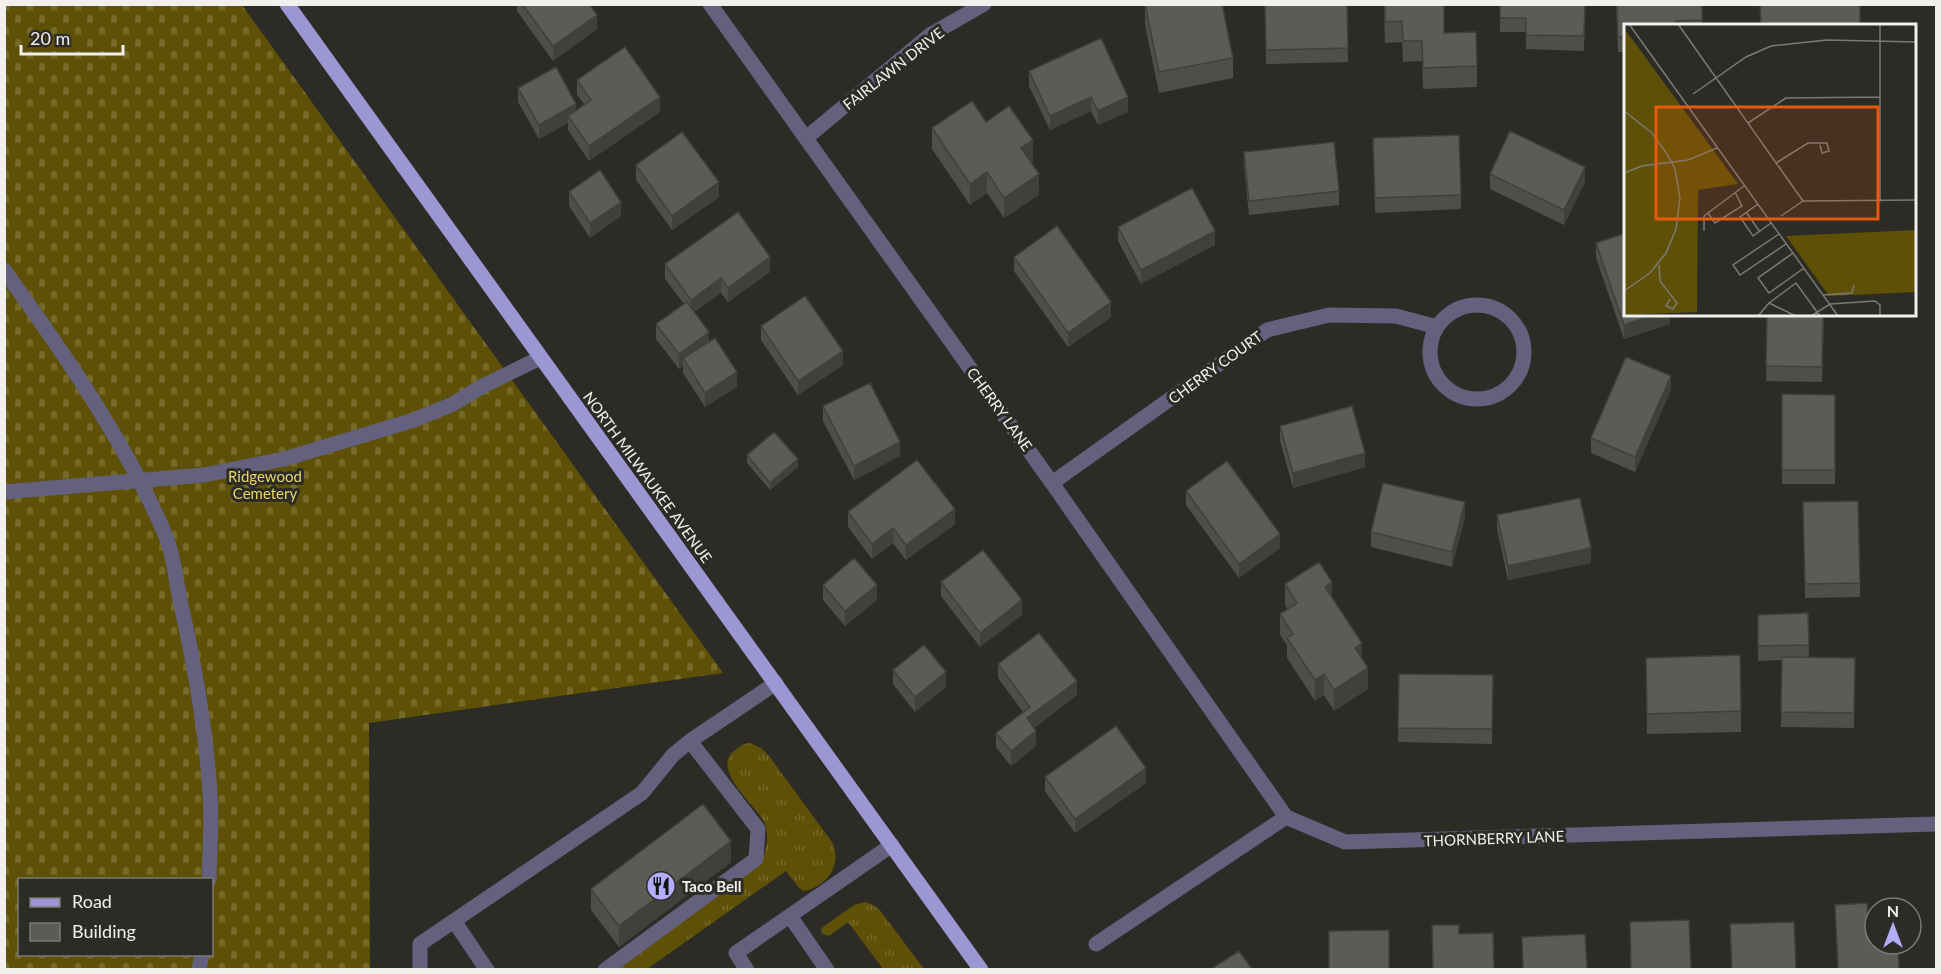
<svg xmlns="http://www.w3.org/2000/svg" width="1941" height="974" viewBox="0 0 1941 974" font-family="Lato,sans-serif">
<defs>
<pattern id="grass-tufts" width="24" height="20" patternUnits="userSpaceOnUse" patternTransform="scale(1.5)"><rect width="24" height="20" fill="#5e5107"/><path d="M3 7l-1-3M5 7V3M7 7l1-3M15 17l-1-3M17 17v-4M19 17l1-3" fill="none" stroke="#766a2b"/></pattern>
<pattern id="cemetery-stones" width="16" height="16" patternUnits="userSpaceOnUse" patternTransform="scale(1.5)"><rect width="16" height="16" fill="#5e5107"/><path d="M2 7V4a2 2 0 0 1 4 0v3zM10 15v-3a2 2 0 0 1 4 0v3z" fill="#766a2b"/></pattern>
</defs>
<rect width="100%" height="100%" fill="#2c2b25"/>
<!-- grass -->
<path fill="url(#grass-tufts)" d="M750 743 761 748 769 756 832 842C843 864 827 887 804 891L799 888 786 871 647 969 615 970 763 858C767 846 769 833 764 822 755 804 711 770 734 751 739 747 744 743 750 743Z
M865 902 873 905 879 909 924 969H883L848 922 829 936 822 934 821 929 823 927 854 905Z"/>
<!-- cemetery -->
<path fill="url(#cemetery-stones)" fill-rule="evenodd" d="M5 5H242L723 673 369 723 370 969 5 970ZM20 880H212V954H20Z"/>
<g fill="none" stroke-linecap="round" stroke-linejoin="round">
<!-- minor -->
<path stroke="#63617e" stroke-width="15" d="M710 4 1052 483 1286 817
M806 138 930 35 984 4
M4 270C63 352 125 441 165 534 174 555 176 582 181 605 195 667 206 730 210 793 212 822 210 851 209 880
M1430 352a47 47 0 1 1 94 0a47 47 0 1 1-94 0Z
M1052 483 1267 330 1329 315 1396 316 1437 327
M4 492 204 475 284 459 414 420 453 404 481 387 540 358
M790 916 827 970
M454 921 487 970
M1096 944 1286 817 1345 842 1936 824
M199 970 202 954
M420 970V944L642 793 673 755 690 741 776 683
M605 970 756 859 758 829 690 741
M747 970 736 953 892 845"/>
<!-- major -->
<path stroke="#9c97d2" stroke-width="15" d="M287 4 981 970"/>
</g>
<!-- wall -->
<path fill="#4f4e49" d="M517 4H589L597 29 553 61 517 11Z
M1145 4 1233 58V78L1159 93 1145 25Z
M1265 4H1347L1348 62 1266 64Z
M1384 4H1444V33L1477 66V87L1423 89 1422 61 1403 62 1402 42 1385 43Z
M1500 4H1585L1584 51 1526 49V32H1500Z
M1616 4H1702V26H1626V52H1618Z
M1029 71 1128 112 1098 125 1091 111 1050 130 1029 86Z
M577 80 660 112 589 161 568 130V123L539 139 518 102V88L576 110 584 104 577 95Z
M986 122 1033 161 1031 163 1039 195 1004 218 987 193 970 205 932 149V128Z
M1373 138 1461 195V209L1375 213Z
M1244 152 1339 191V205L1249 215 1244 166Z
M636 165 719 197 672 230 636 180Z
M1490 174 1585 182 1564 225 1490 189Z
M569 192 621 216 590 238 569 206Z
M1118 227 1215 245 1141 284 1118 241Z
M1596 243 1626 315H1670V324L1624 339 1596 258Z
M1014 257 1111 317 1068 347 1014 271Z
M665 264 770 272 728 302 721 293 694 312 709 342 737 387 705 407 683 373V366L679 369 656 339V324L684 304 665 279Z
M1767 315H1824L1822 382 1766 381Z
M761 326 843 365 798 395 761 340Z
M1671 390 1635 472 1591 453V438Z
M1782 394 1835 395V484H1782Z
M823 406 900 456 854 480 823 421Z
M1280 426 1365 467 1293 488 1280 441Z
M747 455 798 467 770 490 747 463Z
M1186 491 1280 548 1239 578 1186 505Z
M848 512 955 524 906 560 893 543 872 559 848 527Z
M1497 515 1591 563 1508 580 1497 529Z
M1465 517 1452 567 1371 547V532Z
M1803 517 1860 583V597L1805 598Z
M941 582 1022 615 980 647 941 596Z
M1285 584 1332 598 1362 660 1368 689 1334 711 1324 695 1315 701 1287 658V645L1280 635V614L1287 609 1285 605Z
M823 585 877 600 845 626 823 600Z
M1808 613 1809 657 1855 658 1854 728 1781 727 1782 660 1758 661V615Z
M1646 658 1741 711V732L1647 734Z
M998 664 1077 695 1034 728 1036 746 1011 766 996 747V733L1023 712 998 678Z
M893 670 946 687 915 712 893 684Z
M1399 674 1493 675 1492 744 1398 742Z
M1045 777 1146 783 1075 833 1045 791Z
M731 862 619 947 591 910V889Z"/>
<!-- shaded-wall -->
<path fill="#40403c" d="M597 15V29L553 61V46Z
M660 97V112L589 161V146Z
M1091 97V111L1050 130V116Z
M1128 97V112L1098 125V111Z
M576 104V119L568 116V123L539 139V125Z
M1033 140V161L1021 169V148Z
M1585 167V182L1564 225V210Z
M987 172V193L970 205V184Z
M1039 174V195L1004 218V198Z
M719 182V197L672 230V216Z
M621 202V216L590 238V223Z
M1215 231V245L1141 284V270Z
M770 257V272L728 302V288Z
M721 278V293L691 314V300Z
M1111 302V317L1068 347V333Z
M1653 315H1670V324L1624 339V325Z
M709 332V347L683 358V366L679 369V354Z
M843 351V365L798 395V381Z
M737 372V387L705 407V393Z
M1671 376V390L1635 472V457Z
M900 442V456L854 480V466Z
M1365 453V467L1293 488V473Z
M798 459V467L770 490V483Z
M1465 502V517L1452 567V552Z
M955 509V524L906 560V545Z
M893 528V543L872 559V544Z
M1280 534V548L1239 578V564Z
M1591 548V563L1508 580V566Z
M1332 582V602L1325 587Z
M877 585V600L845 626V611Z
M1022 600V615L980 647V633Z
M1362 643V664L1355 648Z
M1368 668V689L1334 711V690Z
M946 672V687L915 712V697Z
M1324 674V695L1315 701V680Z
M1077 681V695L1027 733V718Z
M1036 731V746L1011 766V751Z
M1146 768V783L1075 833V819Z
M731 841V862L619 947V926Z"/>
<!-- building -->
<path fill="#5c5b55" stroke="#40403c" stroke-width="1.5" d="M522 4H589L597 15 553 46Z
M1145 4H1222L1233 58 1159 72Z
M1265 4H1347L1348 48 1266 50Z
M1385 4H1444V33L1476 32 1477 66 1423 68 1422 41H1403L1402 21 1385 22Z
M1500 4H1585L1584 36 1526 35V18H1500Z
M1617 4H1702V20L1676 21V26H1626V37H1618Z
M1760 4H1860V25L1761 26Z
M1101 38 1128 97 1098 111 1091 97 1050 116 1029 71Z
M625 47 660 97 589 146 568 116 591 100 577 80Z
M556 67 576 104 539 125 518 88Z
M972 101 986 122 1009 106 1033 140 1021 148 1039 174 1004 198 987 172 970 184 932 128Z
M1510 131 1585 167 1564 210 1490 174Z
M682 132 719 182 672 216 636 165Z
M1459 135 1461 195 1375 198 1373 138Z
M1334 142 1339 191 1249 201 1244 152Z
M600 170 621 202 590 223 569 192Z
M1192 188 1215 231 1141 270 1118 227Z
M738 212 770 257 728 288 721 278 691 300 665 264Z
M1057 226 1111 302 1068 333 1014 257Z
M1626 233V315H1653L1624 325 1596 243Z
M805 296 843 351 798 381 761 326Z
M687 302 709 332 679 354 656 324Z
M1767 315H1823L1822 367 1766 366Z
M715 338 737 372 705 393 683 358Z
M1626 357 1671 376 1635 457 1591 438Z
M870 383 900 442 854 466 823 406Z
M1782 394 1835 395V470H1782Z
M1352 406 1365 453 1293 473 1280 426Z
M774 432 798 459 770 483 747 455Z
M917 460 955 509 906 545 893 528 872 544 848 512Z
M1227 461 1280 534 1239 564 1186 491Z
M1383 483 1465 502 1452 552 1371 532Z
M1580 498 1591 548 1508 566 1497 515Z
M1858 501 1860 583 1805 584 1803 502Z
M983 550 1022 600 980 633 941 582Z
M854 558 877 585 845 611 823 585Z
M1319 562 1332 582 1325 587 1362 643 1355 648 1368 668 1334 690 1324 674 1315 680 1287 638 1293 634 1280 614 1297 603 1285 584Z
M1808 613 1809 645 1758 646V615Z
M1039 633 1077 681 1027 718 1036 731 1011 751 996 733 1030 707 998 664Z
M924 645 946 672 915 697 893 670Z
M1740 655 1741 711 1647 714 1646 658Z
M1782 657 1855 658 1854 713 1781 712Z
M1399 674 1493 675 1492 729 1398 728Z
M1116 726 1146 768 1075 819 1045 777Z
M703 804 731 841 619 926 591 889Z
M1867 903 1868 929H1875V944H1898L1899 969H1838L1835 905Z
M1689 920 1691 969H1631L1630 922Z
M1794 922 1796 969H1732L1730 924Z
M1432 925H1459V934L1493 933 1494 969H1433Z
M1389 930V969H1329V931Z
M1585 934 1587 969H1523L1522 937Z
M1239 951 1252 969H1211Z"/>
<!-- icons -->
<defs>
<g id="restaurant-disc" transform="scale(1.5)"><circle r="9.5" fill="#b3acf9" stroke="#2c2b25"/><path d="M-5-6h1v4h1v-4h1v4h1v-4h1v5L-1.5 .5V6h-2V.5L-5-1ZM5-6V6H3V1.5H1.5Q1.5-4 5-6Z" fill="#111"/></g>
</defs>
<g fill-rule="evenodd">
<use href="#restaurant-disc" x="661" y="886"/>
</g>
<g text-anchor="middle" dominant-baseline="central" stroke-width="6" stroke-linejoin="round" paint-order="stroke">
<!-- street labels -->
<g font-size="15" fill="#f1f0ed" stroke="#2c2b25">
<text transform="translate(893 68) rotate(-38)">FAIRLAWN DRIVE</text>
<text transform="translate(1215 367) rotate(-36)">CHERRY COURT</text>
<text transform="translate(1000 409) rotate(54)">CHERRY LANE</text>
<text transform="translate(648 477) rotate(54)">NORTH MILWAUKEE AVENUE</text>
<text transform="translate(1494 838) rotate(-2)">THORNBERRY LANE</text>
</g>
<!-- park labels -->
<g font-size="15" fill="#ead568" stroke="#2c2b25">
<text x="265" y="476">Ridgewood<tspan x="265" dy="17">Cemetery</tspan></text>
</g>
<!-- poi labels -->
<g font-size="15" font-weight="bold" fill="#f1f0ed" stroke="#2c2b25" text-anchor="start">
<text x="682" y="886">Taco Bell</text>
</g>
</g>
<!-- overview -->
<g transform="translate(1624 24)">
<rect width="292" height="292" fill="#2c2b25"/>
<path d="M292 206V268L205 272 162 212Z" fill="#5e5107"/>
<path d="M0 4 114 160 74 166 73 288 0 291Z" fill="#5e5107"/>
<path fill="none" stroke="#7b7a75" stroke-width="1.5" d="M5 0 214 292M54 0 179 177M69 70 122 33 147 22 203 16 293 18M0 87 28 109 43 130 51 145 56 174 52 205 42 229 26 249 0 267M124 99 162 74 256 73M152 139 184 119H203L205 127 198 129 196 121M0 149 18 142 64 136 93 124M256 178V0M134 180 116 193 129 212 147 199M122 188 136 208M84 189 91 199 118 182 111 168M157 192 179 177 293 176M80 207V192L120 162M155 210 109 241 116 251 162 220M169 229 134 254 145 269 180 244M35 241 36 257 53 279 49 285 42 282 46 275M199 271 228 269 230 261M145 279 172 259 196 292M134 292 145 279 172 292M187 292 206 280 251 277 256 281V292"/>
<path fill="#e8590c" fill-opacity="0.15" stroke="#e8590c" stroke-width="3" d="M32 83H254V195H32Z"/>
<rect width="292" height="292" fill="none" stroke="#f1f0ed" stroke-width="3"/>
</g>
<!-- border -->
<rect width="1941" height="974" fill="none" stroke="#f1f0ed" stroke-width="12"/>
<!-- legend -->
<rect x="18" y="878" width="195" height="78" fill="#2c2b25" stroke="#7b7a75" stroke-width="1.5"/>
<rect x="30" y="898" width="30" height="9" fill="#9c97d2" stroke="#7b7a75" stroke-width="1.5"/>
<text x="72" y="908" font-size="18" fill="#f1f0ed">Road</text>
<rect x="30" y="923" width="30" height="18" fill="#5c5b55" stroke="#7b7a75" stroke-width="1.5"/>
<text x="72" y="938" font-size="18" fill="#f1f0ed">Building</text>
<!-- north arrow -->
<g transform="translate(1893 926)"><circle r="28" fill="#2c2b25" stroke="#7b7a75" stroke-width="1.5"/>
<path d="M0-4.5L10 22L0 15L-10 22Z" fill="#b3acf9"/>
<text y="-9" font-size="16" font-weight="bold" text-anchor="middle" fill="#f1f0ed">N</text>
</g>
<!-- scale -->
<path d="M21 45v9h102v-9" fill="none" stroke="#f1f0ed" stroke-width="3"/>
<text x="30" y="45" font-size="18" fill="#f1f0ed" stroke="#2c2b25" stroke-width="4.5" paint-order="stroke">20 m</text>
</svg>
